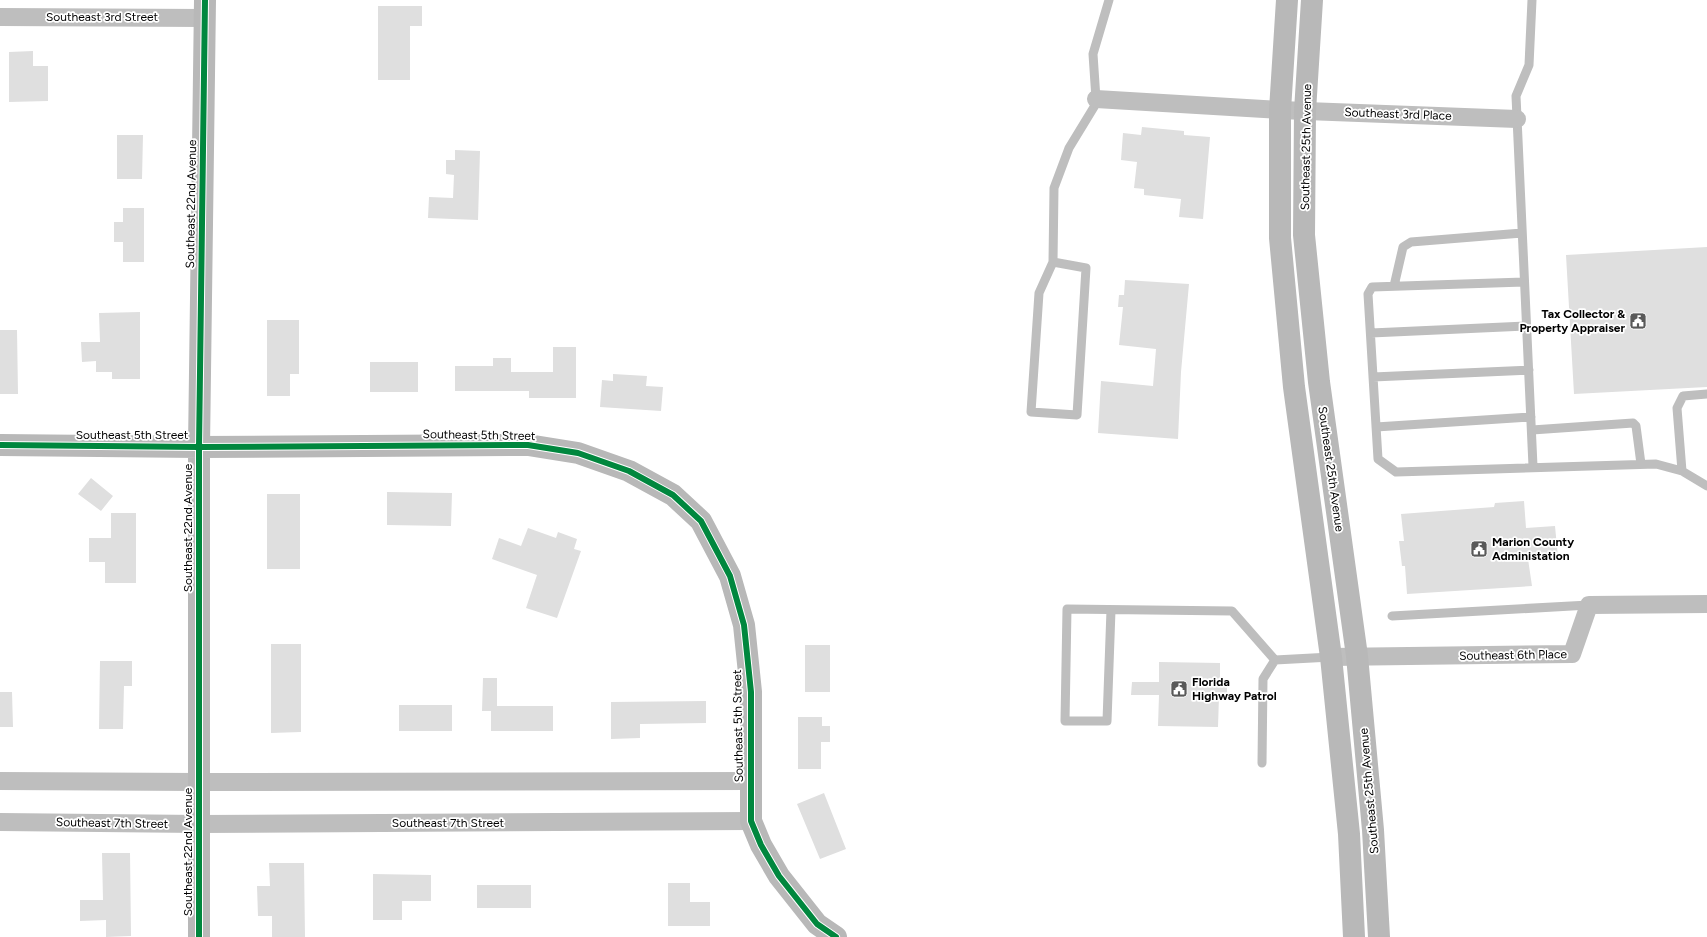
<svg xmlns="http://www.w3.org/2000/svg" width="1707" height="937" viewBox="0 0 1707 937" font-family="Figtree,sans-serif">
<rect width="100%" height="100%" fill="#fff"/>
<!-- building -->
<path fill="#dfdfdf" d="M378 6H422V26H410V80H378Z
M33 51V66H48V101L9 102V52Z
M1142 127 1184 131V135L1210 137 1203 219 1179 217 1181 199 1144 195V189L1134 188 1137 162 1121 160 1123 133 1141 135Z
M117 135H143L142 179H117Z
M455 150 480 151 478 220 428 218 429 197 453 198 454 175 446 174V160H455Z
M123 208H144V262H123V242H114V222H123Z
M1707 247V387L1574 394 1566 255Z
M1125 280 1189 284 1181 372 1178 439 1098 433 1101 381 1153 386 1156 349 1119 345 1123 307H1118L1119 295H1124Z
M140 312V379H112V372H96V361L82 362 81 342H100L99 313Z
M267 320H299V374H290V396H267Z
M0 330H17L18 394H0Z
M553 347H576V398H529V391H455V366H493V358H511V372H553Z
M370 362H418V392H370Z
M613 374 647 376 646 386 663 387 661 411 600 407 602 380 613 381Z
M91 478 113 496 101 511 78 494Z
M387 492 452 493 451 526 387 525Z
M267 494H300V569H267Z
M1524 501 1526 528 1555 526 1558 557 1528 559 1532 586 1407 594 1405 566H1402L1399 541H1404L1401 514 1494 507 1495 503Z
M111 513H136V583H105V562H89V538H111Z
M528 528 556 538 558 532 577 539 574 549 581 551 557 618 526 608 537 575 492 559 499 538 521 546Z
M271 644H301V732L271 733Z
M805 645H830V692H805Z
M100 661H132V686H124L123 729H99Z
M1159 662 1220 663V683L1227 684V696H1219L1218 727 1158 726 1159 695H1131L1132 682H1159Z
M483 678H497V706H553V731H491V711H482Z
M0 692H12L13 727H0Z
M706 701V723L640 724V738L611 739V702Z
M399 705H452V731H399Z
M798 717H822V726H830V742H821V769H798Z
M824 793 846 849 820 859 797 804Z
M102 853H130L131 936 106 937V920L80 921V900H103Z
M269 863H304L305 937H272V916H258L257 886H270Z
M373 874 431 875V901H402V920H373Z
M668 883H690V902H710V926H668Z
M477 885H531V908H477Z"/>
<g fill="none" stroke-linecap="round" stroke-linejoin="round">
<!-- lane -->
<path stroke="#bebebe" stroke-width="9" d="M1532 0 1529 65 1516 96 1533 466
M1053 262 1086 268 1077 415 1031 412 1039 293 1053 262 1054 188 1069 148 1094 107 1096 99 1093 54 1109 0
M1524 282 1372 287 1368 294 1378 459 1396 472 1656 464 1682 471 1707 486
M1394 286 1403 247 1411 242 1522 233
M1371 333 1526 326
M1373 377 1529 370
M1376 427 1531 417
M1532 430 1633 423 1636 426 1641 464
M1682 471 1677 408 1683 396 1707 394
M1111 610 1107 721H1065L1067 609 1232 611 1275 660 1331 657
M1392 616 1589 605
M1262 763 1263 679 1275 660"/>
<!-- street -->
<path stroke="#bebebe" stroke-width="18" d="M0 17 205 18
M1096 99 1280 110 1517 119
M1331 657 1572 654 1589 605 1707 604
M0 781 199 782 751 781
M0 822 199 824 751 821"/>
<!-- secondary -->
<path stroke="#b8b8b8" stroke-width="22" d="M1287 0 1280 110V238L1294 387 1331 657 1349 834 1354 937
M1312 0 1305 111 1304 235 1319 382 1357 656 1373 830 1379 937
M0 445 199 447 528 445 578 453 629 471 673 495 701 521 730 576 744 625 751 692V821L761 845 779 876 817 924 836 937
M199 937V447L205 0"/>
<!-- cycleway casing -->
<g stroke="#fff" stroke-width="8">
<path id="cycleway" d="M0 445 199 447 528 445 578 453 629 471 673 495 701 521 730 576 744 625 751 692V821L761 845 779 876 817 924 836 937
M199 937V447L205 0"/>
</g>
<!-- cycleway -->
<use href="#cycleway" stroke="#00873e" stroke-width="6"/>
</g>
<!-- icons -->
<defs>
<g id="civic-square" transform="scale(0.9)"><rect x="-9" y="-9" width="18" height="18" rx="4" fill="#595959" stroke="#fff"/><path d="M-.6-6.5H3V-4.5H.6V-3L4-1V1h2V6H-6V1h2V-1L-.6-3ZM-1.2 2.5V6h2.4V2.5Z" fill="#fff"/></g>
</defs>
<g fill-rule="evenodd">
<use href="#civic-square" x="1638" y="321"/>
<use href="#civic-square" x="1479" y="549"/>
<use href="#civic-square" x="1179" y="689"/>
</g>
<g text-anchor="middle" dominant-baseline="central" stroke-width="3.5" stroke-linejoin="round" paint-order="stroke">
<!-- street labels -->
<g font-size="12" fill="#000" stroke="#fff">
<text x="102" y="17">Southeast 3rd Street</text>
<text transform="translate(1398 114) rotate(2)">Southeast 3rd Place</text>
<text transform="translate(1306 147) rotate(-89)">Southeast 25th Avenue</text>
<text transform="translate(191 204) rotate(-89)">Southeast 22nd Avenue</text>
<text x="132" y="435">Southeast 5th Street</text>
<text transform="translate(479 435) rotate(1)">Southeast 5th Street</text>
<text transform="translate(1331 469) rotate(82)">Southeast 25th Avenue</text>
<text transform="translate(188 528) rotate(-90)">Southeast 22nd Avenue</text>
<text transform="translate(1513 655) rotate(-1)">Southeast 6th Place</text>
<text transform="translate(738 726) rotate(-91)">Southeast 5th Street</text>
<text transform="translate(1369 791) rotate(-95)">Southeast 25th Avenue</text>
<text transform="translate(112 823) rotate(1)">Southeast 7th Street</text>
<text x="448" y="823">Southeast 7th Street</text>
<text transform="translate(188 852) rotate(-90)">Southeast 22nd Avenue</text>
</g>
<!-- poi labels -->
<g font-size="12" font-weight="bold" fill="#000" stroke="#fff" text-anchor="start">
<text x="1625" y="314" text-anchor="end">Tax Collector &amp;<tspan x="1625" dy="14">Property Appraiser</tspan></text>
<text x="1492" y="542">Marion County<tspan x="1492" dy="14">Administation</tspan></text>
<text x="1192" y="682">Florida<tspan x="1192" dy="14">Highway Patrol</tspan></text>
</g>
</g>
</svg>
